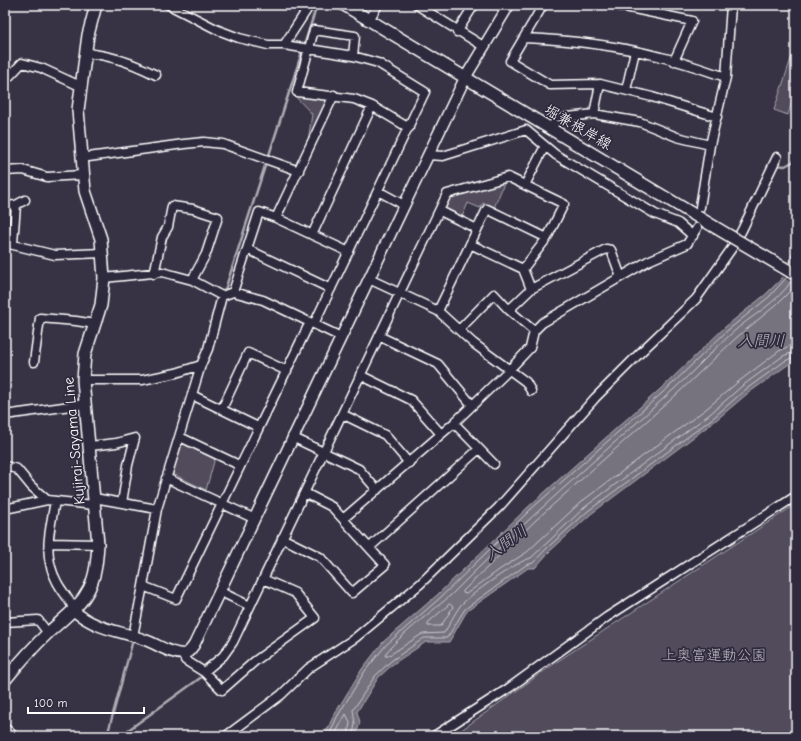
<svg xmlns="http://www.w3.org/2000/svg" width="801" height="741" viewBox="0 0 801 741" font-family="'Comic Neue','Klee One',sans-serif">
<rect width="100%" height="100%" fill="#373345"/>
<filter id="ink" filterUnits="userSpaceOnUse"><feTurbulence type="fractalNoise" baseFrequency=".025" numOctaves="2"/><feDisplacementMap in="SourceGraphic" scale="8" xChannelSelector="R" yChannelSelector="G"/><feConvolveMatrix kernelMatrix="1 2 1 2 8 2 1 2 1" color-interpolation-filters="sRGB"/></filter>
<g filter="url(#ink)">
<!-- green -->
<path fill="#514c5c" stroke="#a8a6ae" d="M796 44V88L788 115 774 110Z
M293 94 326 98 329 102 308 141 312 114Z
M505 181 494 208 483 203 480 208 468 203 462 217 445 208 450 197Z
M181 441 215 458 206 490 171 473Z
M796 504V728L780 736H453L558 661Z"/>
<!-- water -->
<path fill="#76737f" stroke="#adabb2" d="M796 248V359L747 394 715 421 591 514 549 552 535 568H528L467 611 449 642H426L393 664 378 678 357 712 360 722 356 736H324L334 715 362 669 383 642 437 595 527 508 667 383 725 327 766 294 783 277 794 250Z"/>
<!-- pier -->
<path fill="#373345" d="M787 261 796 266V285L781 276Z"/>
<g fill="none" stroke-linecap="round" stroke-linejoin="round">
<!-- shore -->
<path stroke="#c8c7cc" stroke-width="1" d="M792 280C778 303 750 316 731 334 711 352 693 372 673 390 598 458 522 523 451 595 439 606 387 645 385 656H388L422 634 444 633C450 624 454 614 460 606 468 596 519 560 531 558L585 507 710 414 742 386 783 356 796 351
M796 285 776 305 736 338 677 394 537 519 463 591V593L466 594 499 570 527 552 581 502 706 409 738 382 779 351 789 346 796 345
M450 604 453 607 441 626H428V623Z
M329 736 337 717 365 671 386 645 440 598 530 510 670 386 728 330 769 297 787 277
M334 736 346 714 350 722 348 736
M353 736 355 723 353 710 375 676 391 661 424 638H447L465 609 526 565 533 563 546 549 588 511 713 418 745 390 785 361 796 356"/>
<!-- stream -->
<path stroke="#adabb2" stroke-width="2.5" d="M269 155 317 5
M776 165 785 166 796 160
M225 290 265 166
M107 736 133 640
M120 736 203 676"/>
<!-- minor casing -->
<g stroke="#fff" stroke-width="11">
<path id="minor" d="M169 5 218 30 239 38 268 45H284L353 56 378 63 425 92 314 324
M417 5 483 46
M543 5 510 61 550 85 600 84 652 97 717 117
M615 5 692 21 674 61
M369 20 378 5
M457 32 474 5
M524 38C570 40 616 45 661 57 683 62 704 70 726 77
M284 45 310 5
M85 53C111 55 133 63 156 75
M353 56 355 36 314 30 297 92 354 99 372 106 409 128
M5 81 22 63 41 68 80 86
M626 90 635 51
M594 114 600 84
M548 128 560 119 568 117 594 114 640 122 677 137 710 145
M428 155 443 156 526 130 556 155 655 214 678 223 693 236
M81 158 184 144 204 142 223 144 299 171
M5 171 23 170 47 177 83 175
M525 185 545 146
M378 191 404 205
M5 206 16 205 25 200
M700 207 710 145 726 77 731 5
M440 211 477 229
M276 218 334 95
M312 235 372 106
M5 243 55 255 103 253
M13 243 16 205
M470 244 523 269 531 289 509 310 534 331
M247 249 331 289
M154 274 162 237 168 227 172 206 193 209 218 217 206 254 192 280
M104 278 162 272 192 280 222 296 233 292 263 300 341 337
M369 279 438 311 473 343 526 382 531 391
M531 289 606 249 611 250 621 277
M233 292 259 212 276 218 349 252
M438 311 487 209 547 238
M459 330 494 294 509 310
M379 336 438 364 472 405
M34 362 40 318 76 321 95 324
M201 365 157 509 143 586 176 599 310 322
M360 375 411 400 441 434
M83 380H142L176 373 201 365 208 349 222 296
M192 395 258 427
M222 409 248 353 287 371
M342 414 385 435 409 463
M5 415 85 404
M454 423 494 464
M180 437 239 465
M292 437 359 469 377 490
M90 446 116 443 135 438 128 465 122 503
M5 466 17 469 31 486 47 500
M166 478 253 518
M94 498 157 509
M55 501C50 531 42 554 57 582 62 592 71 600 74 611
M5 509 47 500 94 505
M343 519 454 423 509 370 530 348 534 331 542 323 648 261 687 244 697 228
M282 538 320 557 352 593 385 565 332 507 305 493
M49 543 98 544
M370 547 479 449
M219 591 250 606
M5 622 38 620 48 633
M133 636 143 586
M184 655 185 660 204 672 222 690 255 661 315 618 295 593 263 579
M204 672 223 656 233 642 447 194 508 177 564 204 547 238 523 269
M5 728 14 736
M226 736 281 695 309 668 355 638 420 584 499 507 595 398 647 346 696 299 732 248 742 230 777 157
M434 736 509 688 607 617 796 496"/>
</g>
<!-- tertiary casing -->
<g stroke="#fff" stroke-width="13">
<path id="tertiary" d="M74 611C97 630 118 630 145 640 157 644 170 654 183 654 188 654 191 649 194 645L465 78 509 5"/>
</g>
<!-- secondary casing -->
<g stroke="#fff" stroke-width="14">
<path id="secondary" d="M344 5 713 226
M5 680C19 663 33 647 49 632 64 618 80 607 89 589 96 575 97 559 98 544L83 380 85 354 101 305 104 278 101 239 85 191 78 110 88 35 96 5"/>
</g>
<!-- minor -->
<use href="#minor" stroke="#2f2a3d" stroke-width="8"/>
<!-- tertiary -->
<use href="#tertiary" stroke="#2f2a3d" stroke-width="10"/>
<!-- secondary -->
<use href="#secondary" stroke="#2f2a3d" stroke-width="11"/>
<!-- secondary-bridge casing -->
<g stroke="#fff" stroke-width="14" stroke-linecap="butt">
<path id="secondary-bridge" d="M713 226 796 275"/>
</g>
<!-- secondary-bridge -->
<use href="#secondary-bridge" stroke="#2f2a3d" stroke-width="11"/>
</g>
</g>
<g text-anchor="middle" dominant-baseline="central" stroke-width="3.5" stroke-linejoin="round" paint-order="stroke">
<!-- street labels -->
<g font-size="15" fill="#fff" stroke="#2f2a3d">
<text transform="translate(578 127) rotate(30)">堀兼根岸線</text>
<text transform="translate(74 441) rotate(-95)">Kujirai-Sayama Line</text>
</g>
<!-- park labels -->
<g font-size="15" fill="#b9b7be" stroke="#2f2a3d">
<text x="714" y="655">上奥富運動公園</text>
</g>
<!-- water labels -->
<g font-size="16" font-style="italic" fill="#b4b2b9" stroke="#2f2a3d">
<text x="761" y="341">入間川</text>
<text transform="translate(506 543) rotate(-36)">入間川</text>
</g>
</g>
<!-- margin -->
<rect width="801" height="741" fill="none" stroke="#2f2a3d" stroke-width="20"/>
<rect x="10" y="10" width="781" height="721" fill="none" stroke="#fff" stroke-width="1.5" filter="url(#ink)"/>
<!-- scale -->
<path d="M28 707v6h116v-6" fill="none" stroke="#ffffff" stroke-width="2"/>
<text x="34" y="707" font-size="12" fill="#ffffff" stroke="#2f2a3d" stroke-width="3" paint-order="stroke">100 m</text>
</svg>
